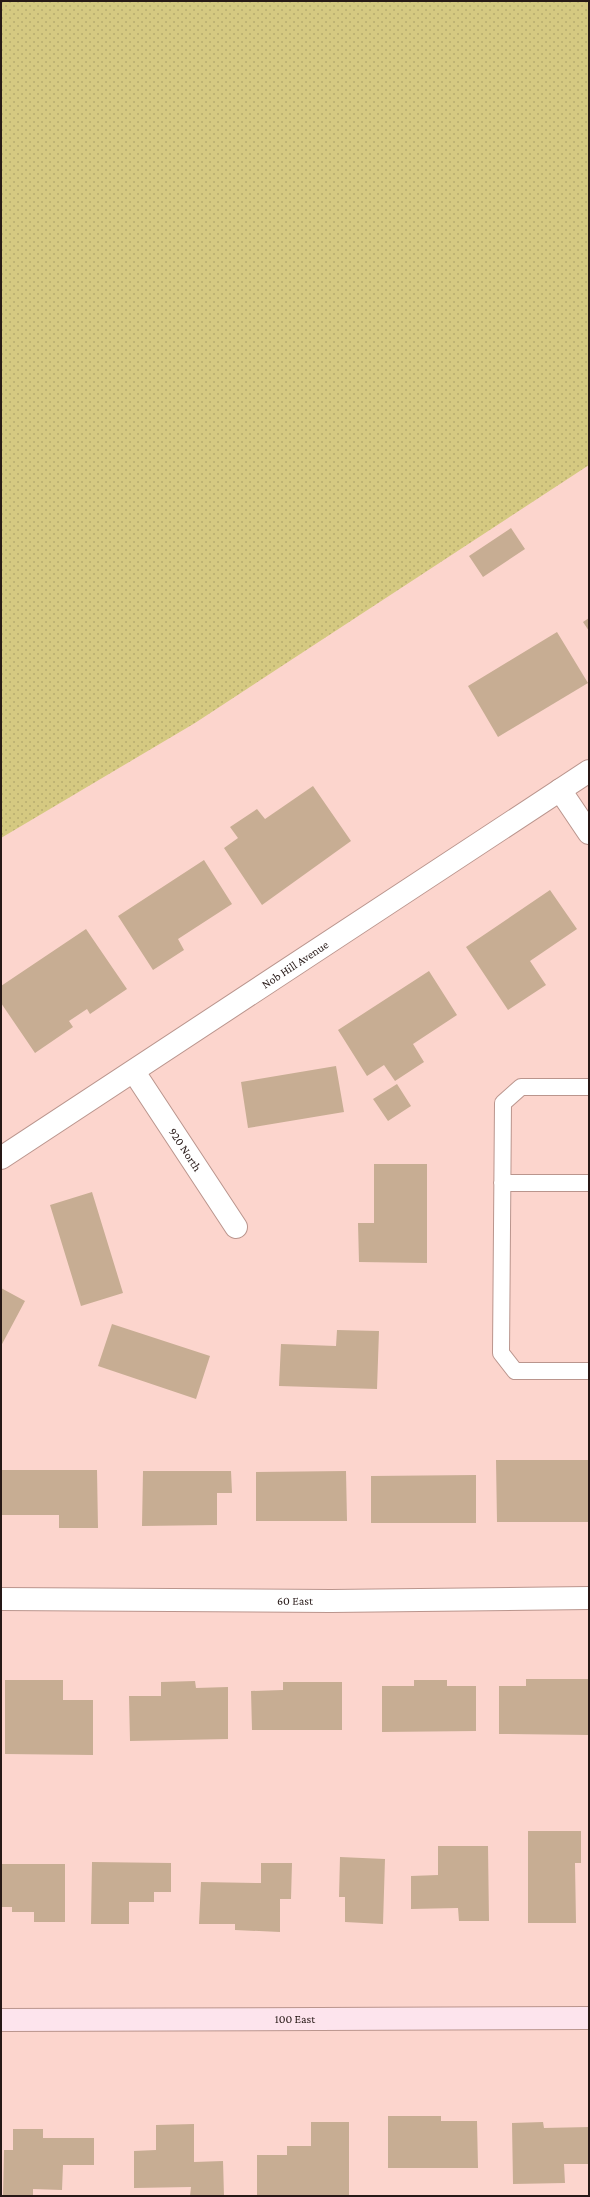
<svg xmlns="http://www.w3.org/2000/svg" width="590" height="2197" viewBox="0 0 590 2197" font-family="'Crimson Pro',serif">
<defs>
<pattern id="grass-dots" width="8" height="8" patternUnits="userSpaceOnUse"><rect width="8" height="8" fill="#d5c981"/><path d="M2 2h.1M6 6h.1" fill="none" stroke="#b7ac6f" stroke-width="1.8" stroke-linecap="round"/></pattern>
</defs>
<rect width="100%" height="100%" fill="#fcd5cd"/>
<!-- grass -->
<path fill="url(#grass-dots)" d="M1 1H589V465L195 723 1 838Z"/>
<!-- building -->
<path fill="#c7ad93" d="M511 528 525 549 483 577 469 556Z
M589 618V631L583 622Z
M557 632 588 683 498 737 468 686Z
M313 786 351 841 262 905 224 848 238 838 230 827 257 809 265 819Z
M204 860 232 904 178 939 184 950 153 970 118 916Z
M550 890 577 929 530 961 546 985 508 1010 466 947Z
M86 929 127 989 90 1014 87 1009 69 1021 73 1027 35 1053 1 1003V986Z
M429 971 457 1015 413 1044 424 1062 395 1081 384 1065 367 1076 338 1030Z
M336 1066 344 1112 248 1128 241 1082Z
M397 1084 411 1106 388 1121 373 1099Z
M374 1164H427V1263L359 1262 358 1223H374Z
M92 1192 123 1293 81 1306 50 1205Z
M1 1288 25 1301 1 1346Z
M112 1324 210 1356 196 1399 98 1366Z
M337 1330 379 1331 377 1389 279 1386 281 1344 336 1346Z
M496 1460H589V1522H497Z
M1 1470H97L98 1528H59V1515H1Z
M143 1471H231L232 1493H217V1525L142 1526Z
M346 1471 347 1521H256V1472Z
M476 1475V1523H371V1476Z
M526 1679H589V1735L499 1734V1686H526Z
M5 1680H63V1700H93V1755L5 1754Z
M414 1680H447V1686H476V1731L382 1732V1686H414Z
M195 1681 196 1688 228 1687V1739L130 1741 129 1696H161V1682Z
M283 1682H342V1730H252L251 1691 283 1690Z
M528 1831H581V1863H575L576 1923H528Z
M438 1846H488L489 1921H459L458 1908 411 1909V1876L438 1875Z
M340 1857 385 1859 383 1924 345 1922V1897H339Z
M92 1862 171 1863V1892H154V1902H129V1924H91Z
M261 1863H292L291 1899H280V1932L235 1930V1924H199L201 1882 261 1883Z
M1 1864H65V1922H34V1912H12V1907H1Z
M388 2116H441V2121H477L478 2168H388Z
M311 2122H349V2196H257V2155H287V2146H311Z
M543 2122 544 2128 589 2127V2164H564L565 2183 513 2184 512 2123Z
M194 2124V2162L223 2161 224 2196H190L191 2187 134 2188V2151L156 2150V2125Z
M13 2129H43V2138H94V2165H63L62 2190 33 2189V2196H3L4 2150H13Z"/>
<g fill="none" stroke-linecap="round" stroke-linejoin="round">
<!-- lane casing -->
<g stroke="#ba958d" stroke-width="18">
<path id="lane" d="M589 1087H521L503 1103 501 1353 515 1371H589
M502 1183H589"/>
</g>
<!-- street casing -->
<g stroke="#ba958d" stroke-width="24">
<g id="street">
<path d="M560 790 589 833"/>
<path id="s1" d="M134 1072 236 1227"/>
<path id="s2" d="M1 1158 589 771"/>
<path id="s3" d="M1 1599 331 1601 589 1598"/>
</g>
</g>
<!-- secondary casing -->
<g stroke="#ba958d" stroke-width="24">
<g id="secondary">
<path id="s4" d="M1 2020 589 2018"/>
</g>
</g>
<!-- lane -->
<use href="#lane" stroke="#fff" stroke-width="16"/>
<!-- street -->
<use href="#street" stroke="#fff" stroke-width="22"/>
<!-- secondary -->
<use href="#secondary" stroke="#fde4ed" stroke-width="22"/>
</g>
<g text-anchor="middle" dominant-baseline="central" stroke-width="4" stroke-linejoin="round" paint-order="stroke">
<!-- street labels -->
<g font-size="12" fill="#261816" stroke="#fee6e1">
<text stroke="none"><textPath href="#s2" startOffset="352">Nob Hill Avenue</textPath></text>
<text stroke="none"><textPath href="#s1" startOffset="93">920 North</textPath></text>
<text stroke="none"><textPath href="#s3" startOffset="294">60 East</textPath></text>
<text stroke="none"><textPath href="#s4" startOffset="294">100 East</textPath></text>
</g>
</g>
<!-- border -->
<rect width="590" height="2197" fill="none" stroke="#261816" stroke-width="4"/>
</svg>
